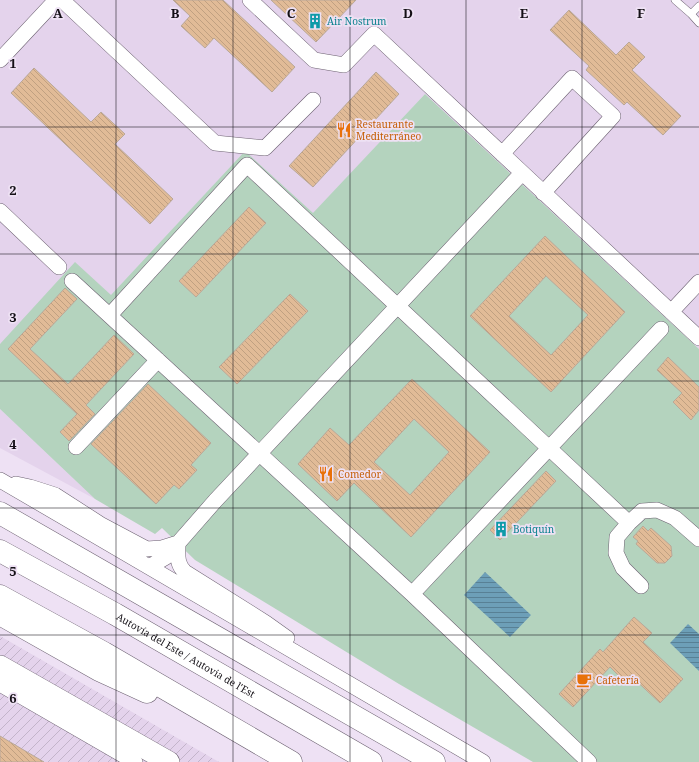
<svg xmlns="http://www.w3.org/2000/svg" width="699" height="762" viewBox="0 0 699 762" font-family="'Noto Serif',serif">
<defs>
<pattern id="industrial-furrows" width="10" height="10" patternUnits="userSpaceOnUse"><rect width="10" height="10" fill="#e4d3ec"/><path d="M-1 1l2-2M0 10L10 0M9 11l2-2" fill="none" stroke="#c3b4ca"/></pattern>
<pattern id="water-rules" width="6" height="5" patternUnits="userSpaceOnUse"><rect width="6" height="5" fill="#6d9fb8"/><path d="M0 2.5h6" fill="none" stroke="#588095"/></pattern>
<pattern id="building-back-hatch" width="6" height="6" patternUnits="userSpaceOnUse"><rect width="6" height="6" fill="#e1bb97"/><path d="M-1 5l2 2M0 0l6 6M5-1l2 2" fill="none" stroke="#c0a081"/></pattern>
</defs>
<rect width="100%" height="100%" fill="#eee1f4"/>
<!-- built -->
<path fill="#e4d3ec" d="M0 0H699V349L425 94 313 214 245 151 111 296 0 344Z
M0 409 95 499 0 448Z"/>
<!-- industrial -->
<path fill="url(#industrial-furrows)" d="M0 636 7 640 219 762H0Z"/>
<!-- pitch -->
<path fill="#b4d3be" d="M425 94 699 349V762H533L399 684 195 560 162 528 155 534 95 499 0 409V344L75 262 111 295 245 151 313 213Z"/>
<!-- water -->
<path fill="url(#water-rules)" d="M485 572 531 615 510 637 464 595Z
M688 624 699 634V671L670 643Z"/>
<!-- building -->
<path fill="url(#building-back-hatch)" stroke="#b9a899" fill-rule="evenodd" d="M173 0H223L295 67 272 92 214 38 205 48 181 26 190 16Z
M271 0H356L316 42Z
M569 10 616 55 629 42 645 57 632 70 681 116 663 135 627 102 624 105 586 70 589 66 550 30Z
M34 68 91 122 101 112 125 134 115 144 173 199 150 224 11 93Z
M376 72 399 94 313 187 289 166Z
M249 207 266 223 196 297 179 281Z
M545 236 625 312 551 392 470 316ZM546 276 588 315 551 355 509 316Z
M65 288 77 299 30 349 68 384 114 335 134 354 86 405 95 414 69 441 60 432 77 414 8 349Z
M290 294 308 311 237 384 219 367Z
M668 357 699 387V410L691 420 673 402 682 393 657 370Z
M412 379 490 452 411 537 354 483 337 501 298 464 330 428 349 445ZM414 419 449 452 410 495 374 462Z
M148 384 211 443 191 465 197 470 179 489 174 485 156 504 91 444Z
M546 471 556 481 500 540 490 530Z
M643 526 648 531 651 528 671 546 672 556 665 563H657L636 544 638 541 633 537Z
M634 617 652 633 643 642 683 679 660 703 630 675 624 681 610 667 573 707 559 694 600 649 603 652Z
M0 736 44 762H0Z"/>
<g fill="none" stroke-linecap="round" stroke-linejoin="round">
<!-- lane casing -->
<g stroke="#6c6171" stroke-width="8">
<path id="lane" d="M675 0 691 14 699 23
M691 14 699 6"/>
</g>
<!-- street casing -->
<g stroke="#6c6171" stroke-width="16">
<path id="street" d="M62 0 215 143 265 148 313 100
M250 0 314 60 344 65 374 34 699 338
M0 60 56 0
M502 154 572 78 613 116 543 193
M0 211 59 267
M72 281 412 594 589 762
M671 312 699 282
M110 315 247 165 629 523
M76 447 158 360
M0 480 483 762
M16 484 30 487 55 495 100 524 147 549 162 548 178 543
M178 543C178 554 176 564 185 572L266 623 287 638
M149 567 166 557 215 501 522 173
M641 586 623 568 616 553 617 537 629 523 642 511 657 510 675 518 699 539
M412 594 661 329
M0 684 135 762"/>
</g>
<!-- secondary casing -->
<g stroke="#6c6171" stroke-width="22">
<path id="secondary" d="M0 666 169 762"/>
</g>
<!-- highway casing -->
<g stroke="#6c6171" stroke-width="23">
<g id="highway">
<path d="M0 513 434 762"/>
<path id="s1" d="M0 551 115 614 371 762"/>
<path d="M0 596 104 653 291 762"/>
<path d="M0 614 99 670 147 692"/>
</g>
</g>
<!-- lane -->
<use href="#lane" stroke="#fff" stroke-width="7"/>
<!-- street -->
<use href="#street" stroke="#fff" stroke-width="15"/>
<!-- secondary -->
<use href="#secondary" stroke="#fff" stroke-width="21"/>
<!-- highway -->
<use href="#highway" stroke="#fff" stroke-width="22"/>
</g>
<!-- grid -->
<path fill="none" stroke="#141016" stroke-width="1" stroke-opacity="0.55" d="M116 0V762M233 0V762M350 0V762M466 0V762M582 0V762M0 127H699M0 254H699M0 381H699M0 508H699M0 635H699"/>
<!-- icons -->
<defs>
<g id="building-bare" transform="scale(1.2)"><path d="M-4-6H4V6H1V3H-1V6H-4ZM-2.5-4.3h1.7v1.8h-1.7ZM.8-4.3h1.7v1.8H.8ZM-2.5-1h1.7V.8h-1.7ZM.8-1h1.7V.8H.8Z" fill="#0f9aa8" stroke="#eee1f4" stroke-width="2.5" paint-order="stroke"/></g>
<g id="restaurant-bare" transform="scale(1.2)"><path d="M-5-6h1v4h1v-4h1v4h1v-4h1v5L-1.5 .5V6h-2V.5L-5-1ZM5-6V6H3V1.5H1.5Q1.5-4 5-6Z" fill="#e8710a" stroke="#eee1f4" stroke-width="2.5" paint-order="stroke"/></g>
<g id="cafe-bare" transform="scale(1.2)"><path d="M-5.5-4.5H6V0H3Q3 3.5 0 3.5H-2.5Q-5.5 3.5-5.5 0ZM3-3.2v2h1.7v-2ZM-6 4.5H4V6H-6Z" fill="#e8710a" stroke="#eee1f4" stroke-width="2.5" paint-order="stroke"/></g>
</defs>
<g fill-rule="evenodd">
<use href="#building-bare" x="315" y="21"/>
<use href="#restaurant-bare" x="344" y="130"/>
<use href="#restaurant-bare" x="326" y="474"/>
<use href="#building-bare" x="501" y="529"/>
<use href="#cafe-bare" x="584" y="680"/>
</g>
<g text-anchor="middle" dominant-baseline="central" stroke-width="3.5" stroke-linejoin="round" paint-order="stroke">
<!-- culture labels -->
<g font-size="10" fill="#0d838f" stroke="#eee1f4" text-anchor="start">
<text x="327" y="21">Air Nostrum</text>
<text x="513" y="529">Botiquín</text>
</g>
<!-- food labels -->
<g font-size="10" fill="#c56008" stroke="#eee1f4" text-anchor="start">
<text x="356" y="124">Restaurante<tspan x="356" dy="12">Mediterráneo</tspan></text>
<text x="338" y="474">Comedor</text>
<text x="596" y="680">Cafetería</text>
</g>
<!-- street labels -->
<g font-size="10" fill="#141016" stroke="#eee1f4">
<text stroke="none"><textPath href="#s1" startOffset="213">Autovía del Este / Autovia de l'Est</textPath></text>
</g>
</g>
<g font-size="13" text-anchor="middle" font-weight="bold" fill="#141016" stroke="#eee1f4" stroke-width="3.5" stroke-linejoin="round" paint-order="stroke">
<text x="58" y="18">A</text>
<text x="175" y="18">B</text>
<text x="291" y="18">C</text>
<text x="408" y="18">D</text>
<text x="524" y="18">E</text>
<text x="641" y="18">F</text>
<text x="13" y="68">1</text>
<text x="13" y="195">2</text>
<text x="13" y="322">3</text>
<text x="13" y="449">4</text>
<text x="13" y="576">5</text>
<text x="13" y="703">6</text>
</g>
</svg>
